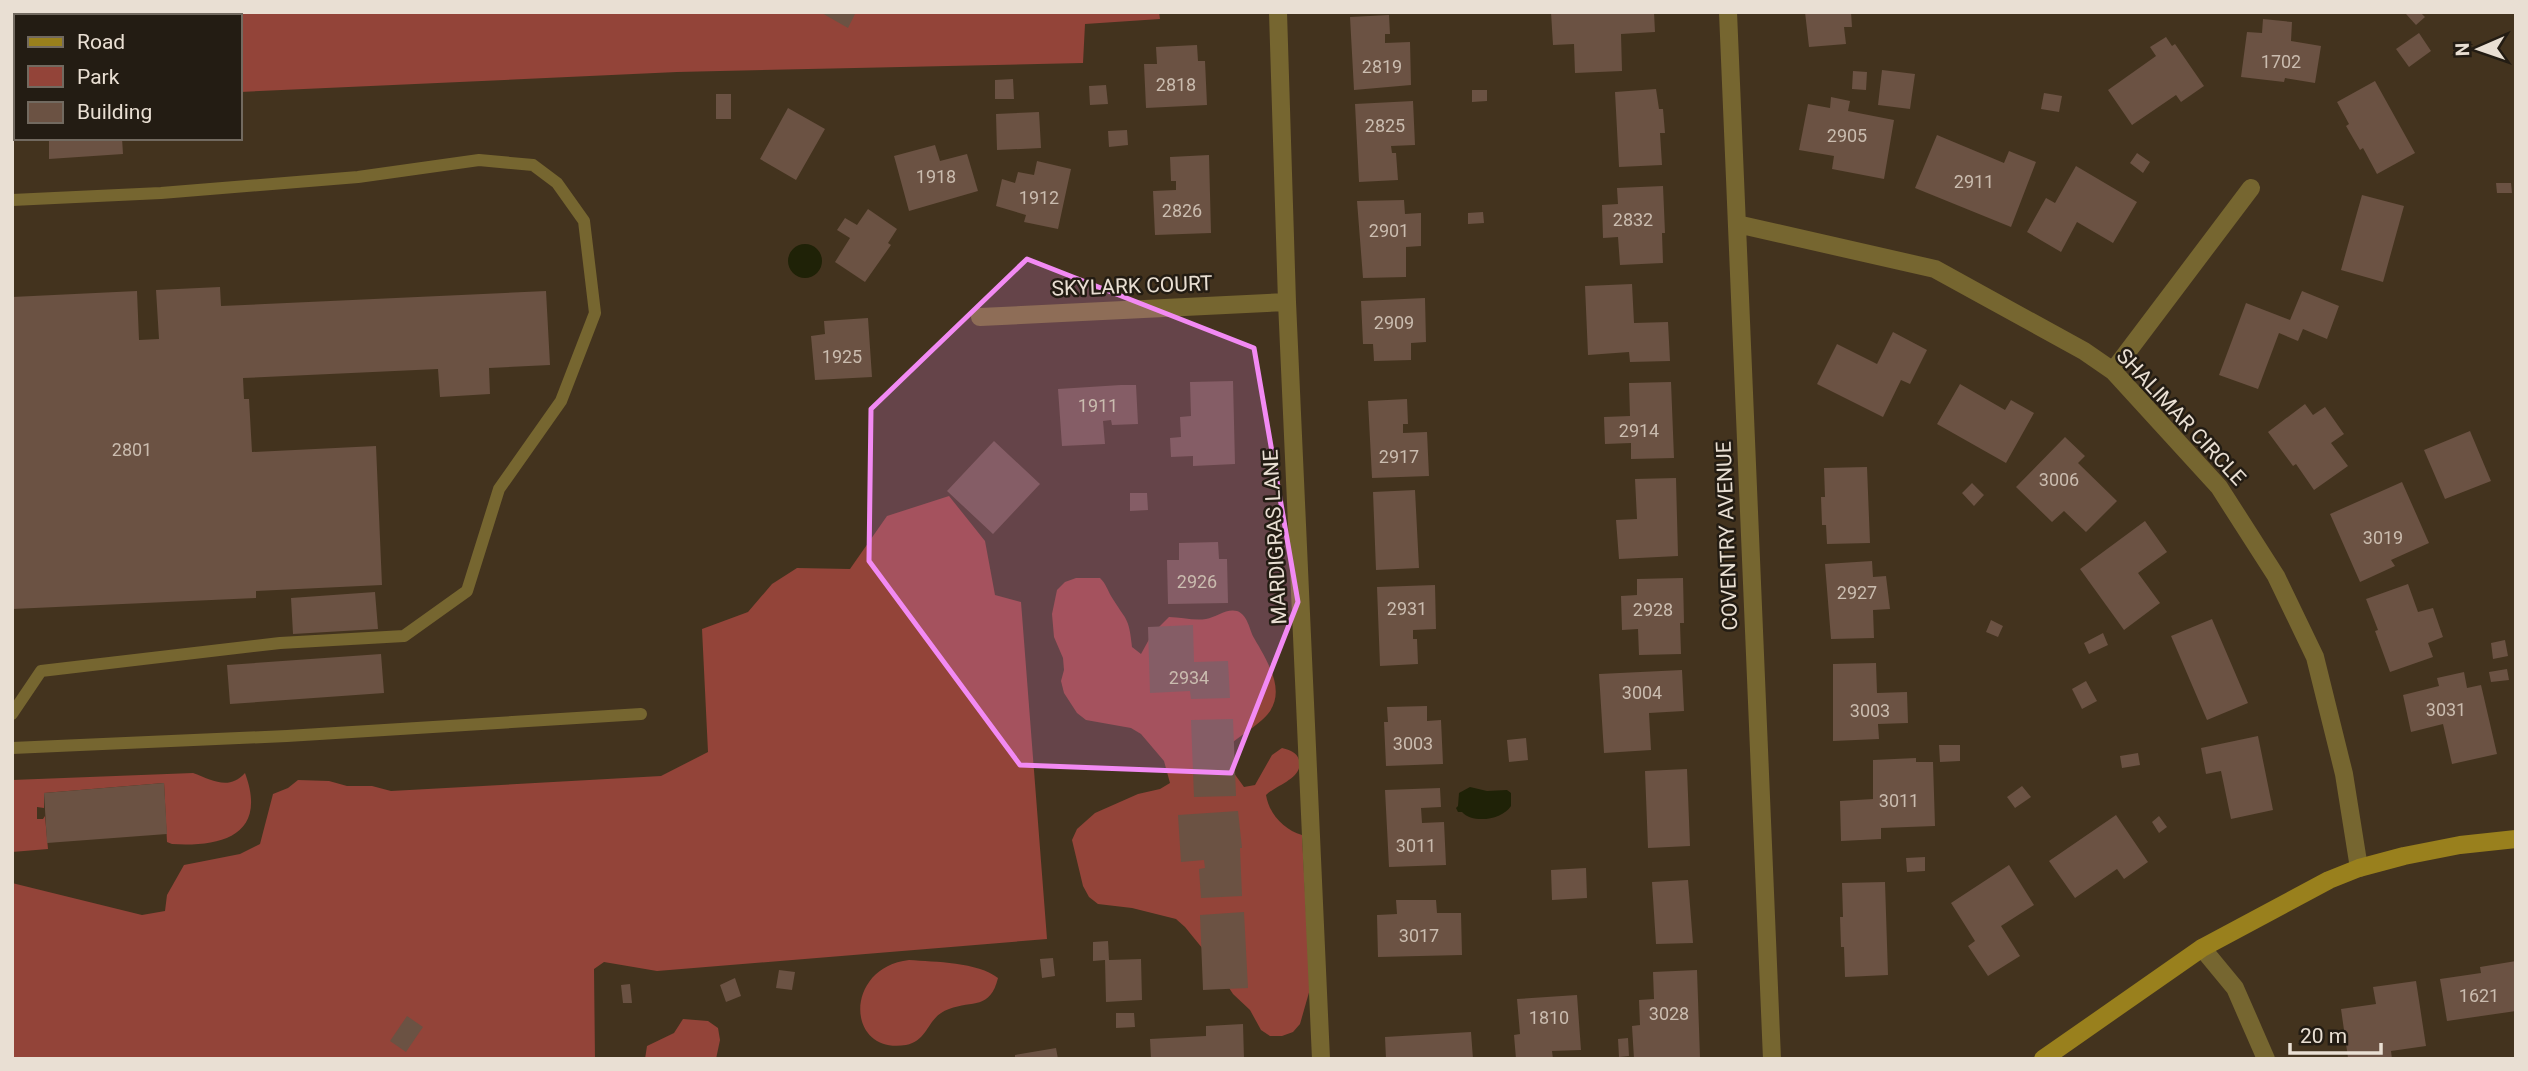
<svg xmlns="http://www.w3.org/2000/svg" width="2528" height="1071" viewBox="0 0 2528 1071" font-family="Roboto,sans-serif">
<rect width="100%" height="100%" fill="#43331e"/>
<!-- green -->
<path fill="#934439" d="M12 12H1159L1160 19 1085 24 1083 63 677 72 240 92V16H16V30L12 31Z
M949 496 985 541 995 595 1021 602 1047 939 657 971 604 962 594 969 595 1059H12V883L142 915 165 911 167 895 184 865 240 854 260 844 273 794 288 788 298 780 329 781 347 786H372L391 791 661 776 708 752 702 629 748 612 772 584 797 568 850 569 887 516Z
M1076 578H1100C1106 584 1107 589 1111 596 1126 621 1129 616 1132 647L1141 654 1152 634 1169 617C1181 617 1194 621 1206 619 1216 617 1227 608 1237 611 1248 615 1249 629 1254 638 1269 664 1290 696 1262 720 1251 730 1238 737 1227 747L1231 769 1244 787 1255 785 1272 755 1282 748C1289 750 1297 752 1299 760 1304 778 1276 785 1266 795 1269 814 1284 830 1302 835L1310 989 1300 1024 1293 1032 1282 1036H1270L1261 1030 1250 1010 1233 994 1207 954 1185 927 1176 919 1132 908 1098 904 1089 897 1083 886 1072 840 1077 829 1095 813 1138 794 1160 789 1170 783 1164 761 1141 734 1131 728 1086 720 1077 713 1064 693 1061 681 1064 670 1063 658 1054 637 1052 614 1057 590 1065 582Z
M193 773C212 780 229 791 245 773 268 835 222 847 172 844L167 842 164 783 44 793V808L37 807V819H43L45 816 48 849 12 852V780Z
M909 960C935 962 978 962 998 978 990 1010 973 1000 949 1009 926 1017 930 1040 906 1045 845 1055 844 967 909 960Z
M683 1019 708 1021 718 1028 720 1040 716 1059H645L647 1046 674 1033Z"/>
<!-- water -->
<path fill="#1f2207" d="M788 261a17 17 0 1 1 34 0a17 17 0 1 1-34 0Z
M1470 787 1487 791 1507 790 1511 793V806C1502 820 1473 824 1462 812H1458L1456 808 1458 806 1459 793Z"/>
<!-- building -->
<path fill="#6b5243" d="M820 12H856L848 28Z
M1551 12H1654L1655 32 1621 34 1622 71 1575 73 1574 44 1553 45Z
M1805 12H1851L1852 27H1844L1846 44 1809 47Z
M2408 12H2420L2425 17 2416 25 2406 14Z
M1389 15 1390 34H1385V43L1410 42 1411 85 1354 90 1350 17Z
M2263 19 2292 22 2291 41 2321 46 2315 83 2285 78 2284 82 2241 77 2247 32 2262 33Z
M2419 33 2431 51 2409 67 2396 49Z
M2166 37 2172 46 2175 44 2204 86 2181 102 2176 95 2132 125 2108 90 2156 56 2150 47Z
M1197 45 1198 61H1205L1207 105 1146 108 1144 64H1157L1156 47Z
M1882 70 1915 74 1910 109 1878 105Z
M1853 71 1867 72 1866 90 1852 89Z
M1013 79 1014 99H995V80Z
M2375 81 2415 153 2377 174 2363 148 2360 150 2346 126 2349 124 2337 102Z
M1106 85 1108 104 1090 105 1089 86Z
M1656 89 1659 109H1663L1665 133H1660L1662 165 1619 167 1615 92Z
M1472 90H1487V101L1472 102Z
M2044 93 2062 96 2059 112 2041 109Z
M716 94H731V119H716Z
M1831 97 1850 101 1848 111 1894 120 1884 179 1832 169 1834 156 1799 150 1808 104 1830 108Z
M1413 101 1415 145 1391 146 1392 153H1396L1398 180 1359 182 1355 104Z
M788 108 825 129 796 180 760 159Z
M1039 112 1041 148 997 150 996 114Z
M1127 130 1128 145 1109 147 1108 131Z
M1937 135 2004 163 2009 151 2036 162 2011 227 1915 188Z
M49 138H122L123 154 49 159Z
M935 145 940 161 967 154 978 191 909 211 894 156Z
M2137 153 2150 162 2143 173 2130 163Z
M1209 155 1211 233 1155 235 1153 191 1176 190V181H1171L1170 157Z
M1037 161 1071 169 1058 229 1024 222 1026 215 996 206 1002 179 1015 183 1018 172 1034 175Z
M2076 166 2137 202 2113 243 2077 222 2061 252 2027 232 2046 198 2055 203Z
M2496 183H2511L2512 193H2497Z
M1663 186 1665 233H1662L1663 263 1620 265 1618 237 1603 238 1602 205 1618 204 1617 188Z
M2362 195 2404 206 2383 282 2341 270Z
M1404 200 1405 214 1421 213V246L1406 247V277L1363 278 1357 201Z
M868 209 897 229 888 243 891 245 865 282 835 262 850 238 837 230 845 218 857 225Z
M1483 212 1484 223 1468 224V213Z
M1632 284 1634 323 1668 322 1670 361 1630 362 1629 352 1588 355 1585 286Z
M220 287 221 306 546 291 550 365 489 368 490 394 440 397 438 369 243 378 244 399H249L252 452 376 446 382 585 256 591V598L12 609V297L137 291 139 340 159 339 156 290Z
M2302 291 2339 306 2327 339 2303 329 2298 341 2279 333 2258 389 2219 375 2246 303 2290 320Z
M1425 298 1426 342 1411 343V360L1374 361 1373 344H1363L1361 301Z
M868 318 872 377 815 380 811 336 825 334 824 321Z
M1893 332 1927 350 1910 384 1901 380 1883 417 1817 384 1837 344 1877 364Z
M1233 381 1235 464 1193 466V456L1171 457 1170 438 1181 437 1180 417 1191 416 1190 382Z
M1671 382 1674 458 1631 459V443L1605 444 1604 417 1630 416 1629 383Z
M1960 384 2005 410 2011 400 2034 413 2006 463 1937 424Z
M1121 385H1136L1138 424 1112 425 1111 420 1103 421 1105 444 1062 446 1058 389Z
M1407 399 1408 424H1403V433L1427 432 1429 476 1372 478 1368 401Z
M2305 404 2313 415 2325 407 2344 434 2331 443 2348 466 2314 490 2296 464 2293 466 2268 432Z
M2470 431 2491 481 2445 499 2424 450Z
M2065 437 2085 456 2078 463 2117 501 2086 532 2064 511 2052 522 2016 487Z
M994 441 1040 484 993 534 947 491Z
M1867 467 1870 543 1827 544 1826 525H1822L1821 497H1825L1824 468Z
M1676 478 1678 556 1619 559 1616 520 1637 519 1635 479Z
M2402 482 2429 543 2391 560 2395 566 2360 582 2330 514Z
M1972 483 1984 495 1974 506 1962 493Z
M1415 490 1419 568 1376 570 1373 492Z
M1130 493H1147L1148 510 1130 511Z
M2145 521 2167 552 2138 573 2160 603 2124 630 2080 569Z
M1218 542 1219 559H1227L1228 603 1168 604 1167 560H1179V543Z
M1872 561 1873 577 1886 576 1890 609 1873 610 1874 638 1831 639 1825 564Z
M1683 578 1684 623H1680L1681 654 1639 655 1638 629 1622 630 1621 596 1637 595V579Z
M2408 584 2418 612 2433 608 2443 637 2428 643 2433 657 2390 672 2375 631 2378 630 2366 599Z
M1435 585 1436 629 1413 630V639H1417L1418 664 1380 666 1377 587Z
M375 592 378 629 293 634 291 598Z
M2212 619 2248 703 2207 720 2171 636Z
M1991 620 2003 626 1998 637 1986 632Z
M1193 625 1194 662 1228 661 1230 698 1191 699 1190 691 1150 693 1148 627Z
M2103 633 2108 645 2089 654 2084 643Z
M2505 640 2508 656 2493 659 2491 643Z
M381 654 384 693 230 704 227 665Z
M1876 663 1877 693 1907 692 1908 723 1878 724 1879 739 1833 741V664Z
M2507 669 2509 680 2491 682 2489 672Z
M1682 670 1684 711 1649 713 1651 750 1604 753 1599 674Z
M2464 672 2467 688 2481 685 2497 754 2452 764 2443 724 2411 732 2403 695 2439 686 2437 678Z
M2086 681 2097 701 2082 709 2072 689Z
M1427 706V721L1441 720 1443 764 1386 766 1384 722H1388L1387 707Z
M1233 719 1236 796 1194 797 1191 720Z
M2258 736 2273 810 2231 819 2221 771 2206 774 2201 748Z
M1526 738 1528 760 1509 762 1507 740Z
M1939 745H1960V761L1940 762Z
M2138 753 2140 765 2122 768 2120 756Z
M1916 758V762H1933L1935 826 1881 828V839L1841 841 1840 801 1873 799V760Z
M1687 769 1690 846 1648 848 1645 771Z
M164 783 167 834 47 843 44 793Z
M2022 786 2031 797 2015 808 2007 797Z
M1440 788 1441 807 1421 808 1422 823 1444 822 1446 865 1389 867 1385 790Z
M1238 811 1242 848H1240L1242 896 1201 898 1199 869 1205 868 1204 860 1181 862 1178 815Z
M2116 815 2148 862 2124 879 2117 869 2075 898 2049 861Z
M2159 816 2167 827 2159 833 2152 822Z
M1925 857V871L1907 872 1906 858Z
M2009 865 2034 905 2001 926 2020 956 1988 976 1968 946 1975 941 1951 903Z
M1586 868 1587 898 1552 900 1551 870Z
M1688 880 1693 943 1656 944 1652 882Z
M1885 882 1888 975 1845 977 1844 947H1841L1840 917H1843L1842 883Z
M1396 900H1436L1437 913H1461L1462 955 1378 957 1377 915 1397 914Z
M1244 912 1248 988 1203 990 1200 915Z
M1108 941 1109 960 1141 959 1142 1000 1106 1002 1105 960 1093 961V942Z
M1053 958 1055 976 1042 978 1040 959Z
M2516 961V1011L2447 1021 2440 979 2481 973 2480 967Z
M779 970 795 972 792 990 776 988Z
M1697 970 1700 1058 1634 1059 1632 1026 1640 1025 1639 1000 1654 999 1653 972Z
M735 978 741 996 726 1002 720 985Z
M2416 981 2426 1046 2391 1051 2392 1059 2348 1058 2341 1009 2376 1004 2373 987Z
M630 984 632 1003H623L621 985Z
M1577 995 1581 1050 1552 1051 1553 1059H1516L1514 1035 1520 1034 1517 999Z
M1116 1013H1134L1135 1027 1116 1028Z
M407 1016 423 1027 406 1052 390 1041Z
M1243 1024 1244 1059H1151L1150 1039 1206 1036V1026Z
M1471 1032 1473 1059H1386L1385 1037Z
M1628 1038 1629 1056 1619 1057 1618 1039Z
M1056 1048 1058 1059H1015V1055Z"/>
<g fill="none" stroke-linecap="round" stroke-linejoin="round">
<!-- lane -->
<path stroke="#766630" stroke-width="12" d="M12 200 161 193 358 177 479 160 533 165 557 183 584 221 595 313 561 401 499 489 467 591 404 636 280 643 41 671 12 714
M12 748 287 736 641 714"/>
<!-- street -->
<path stroke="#766630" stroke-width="18" d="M1278 12 1287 302 1321 1059
M1728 12 1772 1059
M1737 224 1935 269 2084 351 2113 371 2219 487 2276 576 2315 657 2344 774 2359 868
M980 317 1287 302
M2113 371 2251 188
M2202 948 2235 988 2266 1059"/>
<!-- secondary -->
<path stroke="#99801d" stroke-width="18" d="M2043 1059 2202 948 2329 880 2359 868 2404 856 2460 845 2516 839"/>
</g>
<!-- marked area -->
<path fill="#f28af3" fill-opacity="0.2" stroke="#f28af3" stroke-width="5" stroke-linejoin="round" d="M1027 259 1254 348 1298 602 1231 773 1020 765 869 561 871 409Z"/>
<g text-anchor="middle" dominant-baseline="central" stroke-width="5" stroke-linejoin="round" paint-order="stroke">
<!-- number labels -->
<g font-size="18" fill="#cabcaf">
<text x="2281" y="61">1702</text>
<text x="1382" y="66">2819</text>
<text x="1176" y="84">2818</text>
<text x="1385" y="125">2825</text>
<text x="1847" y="135">2905</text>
<text x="936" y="176">1918</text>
<text x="1974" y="181">2911</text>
<text x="1039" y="197">1912</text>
<text x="1182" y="210">2826</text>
<text x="1633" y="219">2832</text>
<text x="1389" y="230">2901</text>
<text x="1394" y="322">2909</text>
<text x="842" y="356">1925</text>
<text x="1098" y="405">1911</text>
<text x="1639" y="430">2914</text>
<text x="132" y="449">2801</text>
<text x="1399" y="456">2917</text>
<text x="2059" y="479">3006</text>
<text x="2383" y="537">3019</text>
<text x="1197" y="581">2926</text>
<text x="1857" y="592">2927</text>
<text x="1407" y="608">2931</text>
<text x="1653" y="609">2928</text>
<text x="1189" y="677">2934</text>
<text x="1642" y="692">3004</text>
<text x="2446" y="709">3031</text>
<text x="1870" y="710">3003</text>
<text x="1413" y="743">3003</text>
<text x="1899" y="800">3011</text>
<text x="1416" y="845">3011</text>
<text x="1419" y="935">3017</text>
<text x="2479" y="995">1621</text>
<text x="1669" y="1013">3028</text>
<text x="1549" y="1017">1810</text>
</g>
<!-- street labels -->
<g font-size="21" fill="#e9dfd3" stroke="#231c13">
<text transform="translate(1132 286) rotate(-2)">SKYLARK COURT</text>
<text transform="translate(2181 417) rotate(47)">SHALIMAR CIRCLE</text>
<text transform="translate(1727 536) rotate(-92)">COVENTRY AVENUE</text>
<text transform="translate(1275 537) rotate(-93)">MARDIGRAS LANE</text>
</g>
</g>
<!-- border -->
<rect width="2528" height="1071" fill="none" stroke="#e9dfd3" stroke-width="28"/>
<!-- legend -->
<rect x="14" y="14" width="228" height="126" fill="#231c13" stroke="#726a60" stroke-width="2"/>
<rect x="28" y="37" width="35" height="10" fill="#99801d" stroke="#726a60" stroke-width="2"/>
<text x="77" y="49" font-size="21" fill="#e9dfd3">Road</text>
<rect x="28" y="66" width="35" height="21" fill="#934439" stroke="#726a60" stroke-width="2"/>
<text x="77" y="84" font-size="21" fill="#e9dfd3">Park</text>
<rect x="28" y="102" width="35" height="21" fill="#6b5243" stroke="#726a60" stroke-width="2"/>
<text x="77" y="119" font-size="21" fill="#e9dfd3">Building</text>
<!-- north arrow -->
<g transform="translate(2479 49) rotate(268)" stroke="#231c13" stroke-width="5" paint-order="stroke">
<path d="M0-5L12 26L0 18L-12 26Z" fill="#e9dfd3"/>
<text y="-10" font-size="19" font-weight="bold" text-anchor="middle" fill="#e9dfd3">N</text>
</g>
<!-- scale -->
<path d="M2290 1043v10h91v-10" fill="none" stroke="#e9dfd3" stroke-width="3.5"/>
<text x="2300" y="1043" font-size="21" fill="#e9dfd3" stroke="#231c13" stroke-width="5" paint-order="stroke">20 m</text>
</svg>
